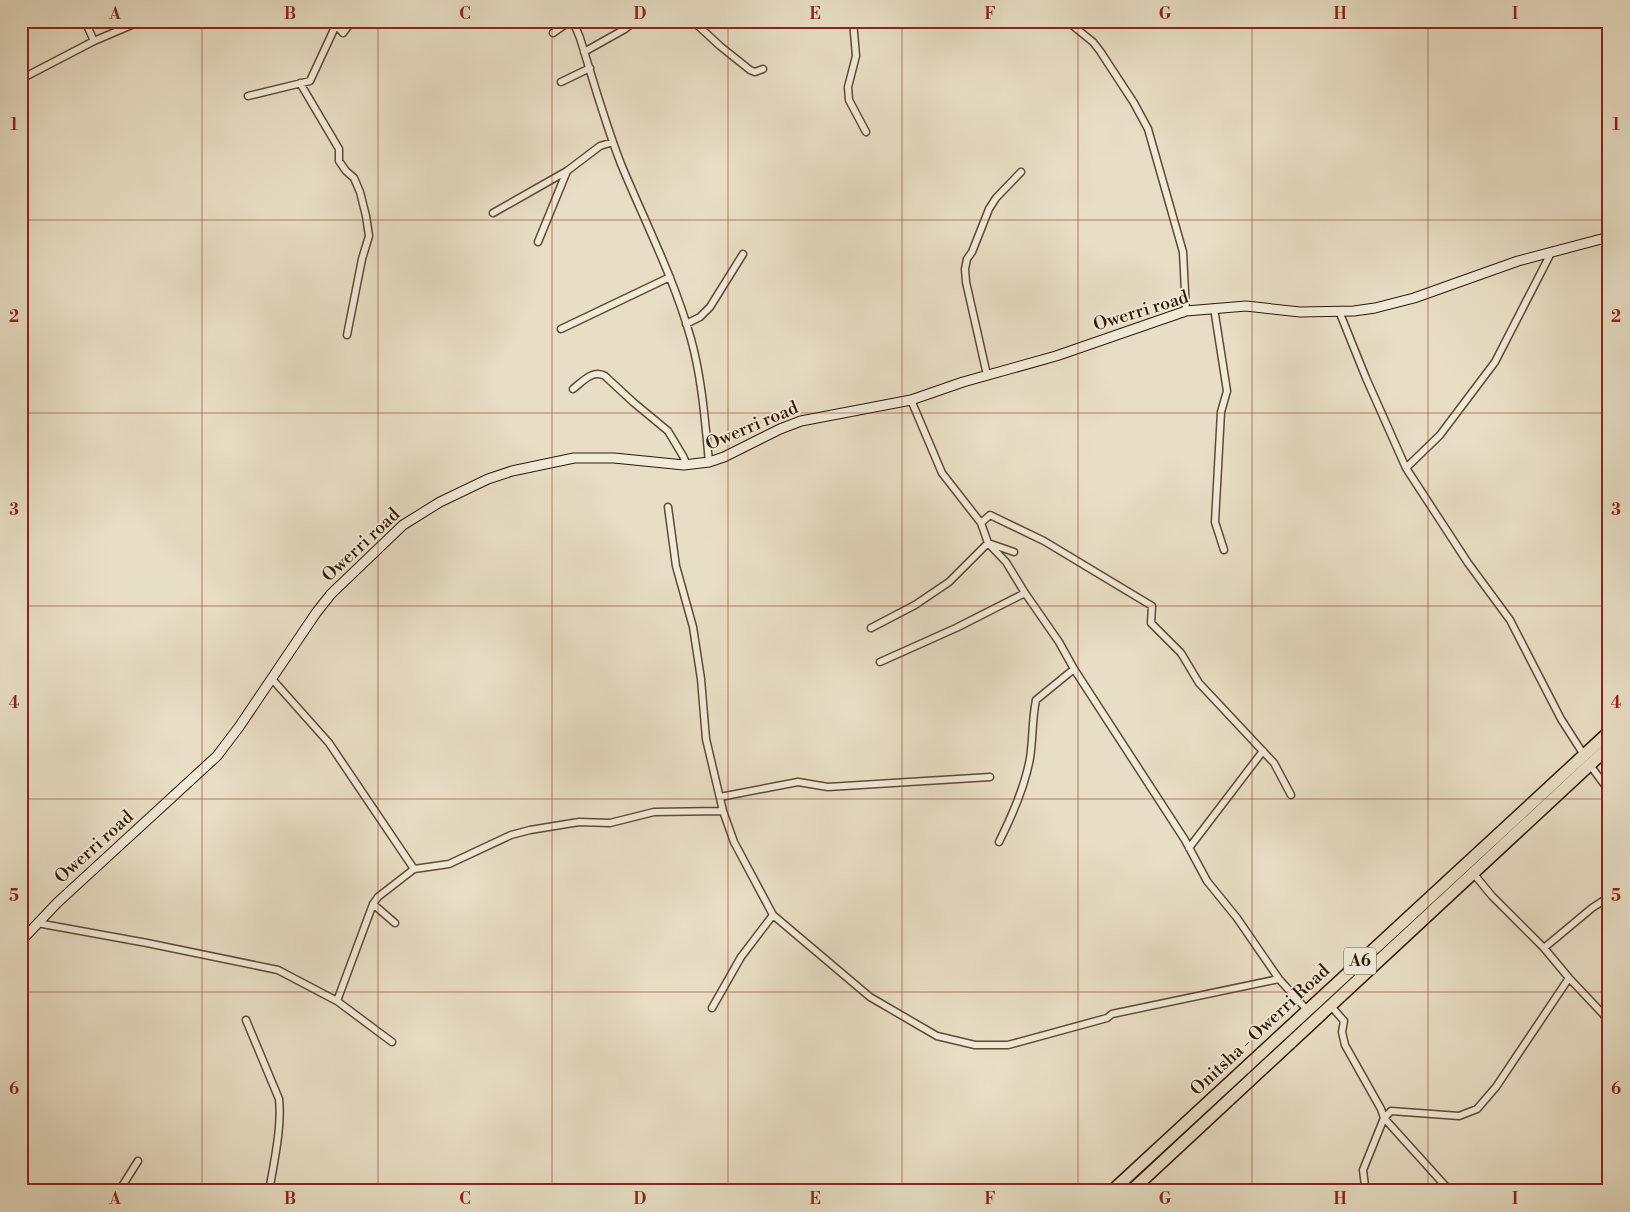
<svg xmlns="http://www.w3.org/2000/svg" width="1630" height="1212" viewBox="0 0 1630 1212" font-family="'Libre Bodoni',serif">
<rect width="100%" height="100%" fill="#e8dec5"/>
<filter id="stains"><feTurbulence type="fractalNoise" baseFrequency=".004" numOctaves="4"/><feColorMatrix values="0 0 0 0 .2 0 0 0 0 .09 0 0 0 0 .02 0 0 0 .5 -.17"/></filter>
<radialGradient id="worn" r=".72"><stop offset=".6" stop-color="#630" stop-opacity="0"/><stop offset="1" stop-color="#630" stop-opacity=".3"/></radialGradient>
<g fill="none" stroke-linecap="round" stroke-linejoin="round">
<!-- street casing -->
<g stroke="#604a31" stroke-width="9">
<path id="street" d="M85 21 94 41
M573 21 580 38C593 80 605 123 621 164 645 222 674 278 691 339 702 379 705 421 709 462
M693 21 720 46 750 70 755 72 763 69
M853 21 856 56 848 87 849 100 866 132
M1067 21 1093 42 1100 51 1134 103 1148 129 1183 252 1186 311
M336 25 343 33 352 21
M553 33 570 21
M584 52 625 29 635 21
M21 79 94 41 141 21
M561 82 590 68
M300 83 339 149V161L346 171 354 178 360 192 366 216 369 236 362 259 347 335
M248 96 310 81 336 25 334 21
M493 213 567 171 600 146 613 142
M538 242 567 171
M1214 308 1227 391 1221 412 1215 522 1224 550
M1339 311 1366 378 1406 468 1468 563 1510 620 1561 719 1584 755
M686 324 700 317 710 307 743 254
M561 329 670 277
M987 375 966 282 965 269 967 259 972 252 989 209 996 198 1021 172
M573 389C582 382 593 369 605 376L633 402 668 431 683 456 687 465
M911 400 942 473 981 523 988 543 1006 562 1025 593 1059 642 1074 669 1185 840 1207 881 1237 918 1279 979 1307 1010
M1406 468 1440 435 1495 362 1552 251
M668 507 676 566 693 627 701 679 706 739 723 811 734 842 773 915 870 997 937 1036 975 1045H1008L1107 1018 1112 1014 1279 979
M981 523 990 515 1044 541 1152 606 1151 623 1181 653 1199 683 1274 763 1291 795
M871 628 915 605 949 582 988 543 1014 552
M880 662 956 628 1025 593
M272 679 329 743 414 869
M1590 765 1609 791
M720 797 798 782 828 787 990 777
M999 842C1012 816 1025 787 1030 758 1033 739 1032 719 1036 700L1074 669
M1189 848 1263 751
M1473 873 1492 896 1544 948 1569 978 1603 1014 1609 1023
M373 904 395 923
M37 923 147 943 278 970 337 1001 392 1042
M1544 948 1592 908 1609 897
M337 1001 373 904 378 897 414 869 449 864 511 835 530 830 579 822 610 823 654 812 723 811
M1330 1005 1344 1021 1342 1032 1345 1045 1381 1109 1384 1118 1450 1191
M712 1008 741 957 773 915
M246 1020 279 1099C282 1126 274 1163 269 1191
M119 1191 138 1161
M1368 1191 1365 1186 1363 1170 1384 1118 1391 1111 1459 1116 1477 1109 1496 1087 1569 978"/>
</g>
<!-- secondary casing -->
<g stroke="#321800" stroke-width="11">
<path id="secondary" d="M21 941 57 903 217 756 239 727 316 613 331 594 403 525 440 502 488 479 512 471 574 458H614L684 465 709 462 724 457 780 429 801 421 911 400 963 382 1056 356 1186 311 1246 306 1300 312 1354 311 1375 308 1414 298 1518 261 1609 237"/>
</g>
<!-- highway casing -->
<g stroke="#321800" stroke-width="14">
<path id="highway" d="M1112 1191 1609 732
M1131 1191 1609 747"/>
</g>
<!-- street -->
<use href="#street" stroke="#f0ead9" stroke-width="6"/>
<!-- secondary -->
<use href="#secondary" stroke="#f0ead9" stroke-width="9"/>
<!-- highway -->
<use href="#highway" stroke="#e8dec5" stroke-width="11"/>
</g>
<!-- grid -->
<path fill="none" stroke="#8f2418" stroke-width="1" stroke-opacity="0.55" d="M202 21V1191M378 21V1191M552 21V1191M728 21V1191M902 21V1191M1078 21V1191M1252 21V1191M1428 21V1191M21 220H1609M21 413H1609M21 606H1609M21 799H1609M21 992H1609"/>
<g text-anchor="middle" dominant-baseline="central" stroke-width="4" stroke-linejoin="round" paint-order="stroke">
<!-- shield labels -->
<rect fill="#f0ead9" stroke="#6b5741" stroke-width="1" x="1344" y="947.5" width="32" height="27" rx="4"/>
<g font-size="16" font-weight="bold" fill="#321800">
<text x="1360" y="961">A6</text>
</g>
<!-- street labels -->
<g font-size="18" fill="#321800" stroke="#f0ead9">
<text transform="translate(1141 311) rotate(-17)">Owerri road</text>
<text transform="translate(752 426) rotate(-23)">Owerri road</text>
<text transform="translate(361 545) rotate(-43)">Owerri road</text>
<text transform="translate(94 847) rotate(-42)">Owerri road</text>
<text transform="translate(1260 1030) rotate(-43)">Onitsha - Owerri Road</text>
</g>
</g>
<!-- margin -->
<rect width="1630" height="1212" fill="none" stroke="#e8dec5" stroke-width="55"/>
<rect x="28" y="28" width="1574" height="1156" fill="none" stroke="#8f2418" stroke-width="2"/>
<g font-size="16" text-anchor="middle" font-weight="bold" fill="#8f2418">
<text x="115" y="19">A</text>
<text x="290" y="19">B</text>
<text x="465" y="19">C</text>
<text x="640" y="19">D</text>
<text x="815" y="19">E</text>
<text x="990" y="19">F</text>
<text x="1165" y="19">G</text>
<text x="1340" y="19">H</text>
<text x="1515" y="19">I</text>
<text x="14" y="130">1</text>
<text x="1616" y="130">1</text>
<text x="14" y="322">2</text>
<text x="1616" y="322">2</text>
<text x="14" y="515">3</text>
<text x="1616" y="515">3</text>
<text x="14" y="708">4</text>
<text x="1616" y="708">4</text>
<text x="14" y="901">5</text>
<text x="1616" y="901">5</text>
<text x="14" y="1094">6</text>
<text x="1616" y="1094">6</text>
<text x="115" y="1204">A</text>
<text x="290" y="1204">B</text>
<text x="465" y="1204">C</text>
<text x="640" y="1204">D</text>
<text x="815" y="1204">E</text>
<text x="990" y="1204">F</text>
<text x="1165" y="1204">G</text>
<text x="1340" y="1204">H</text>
<text x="1515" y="1204">I</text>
</g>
<rect width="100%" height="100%" filter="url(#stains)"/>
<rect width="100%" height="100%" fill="url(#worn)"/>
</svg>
